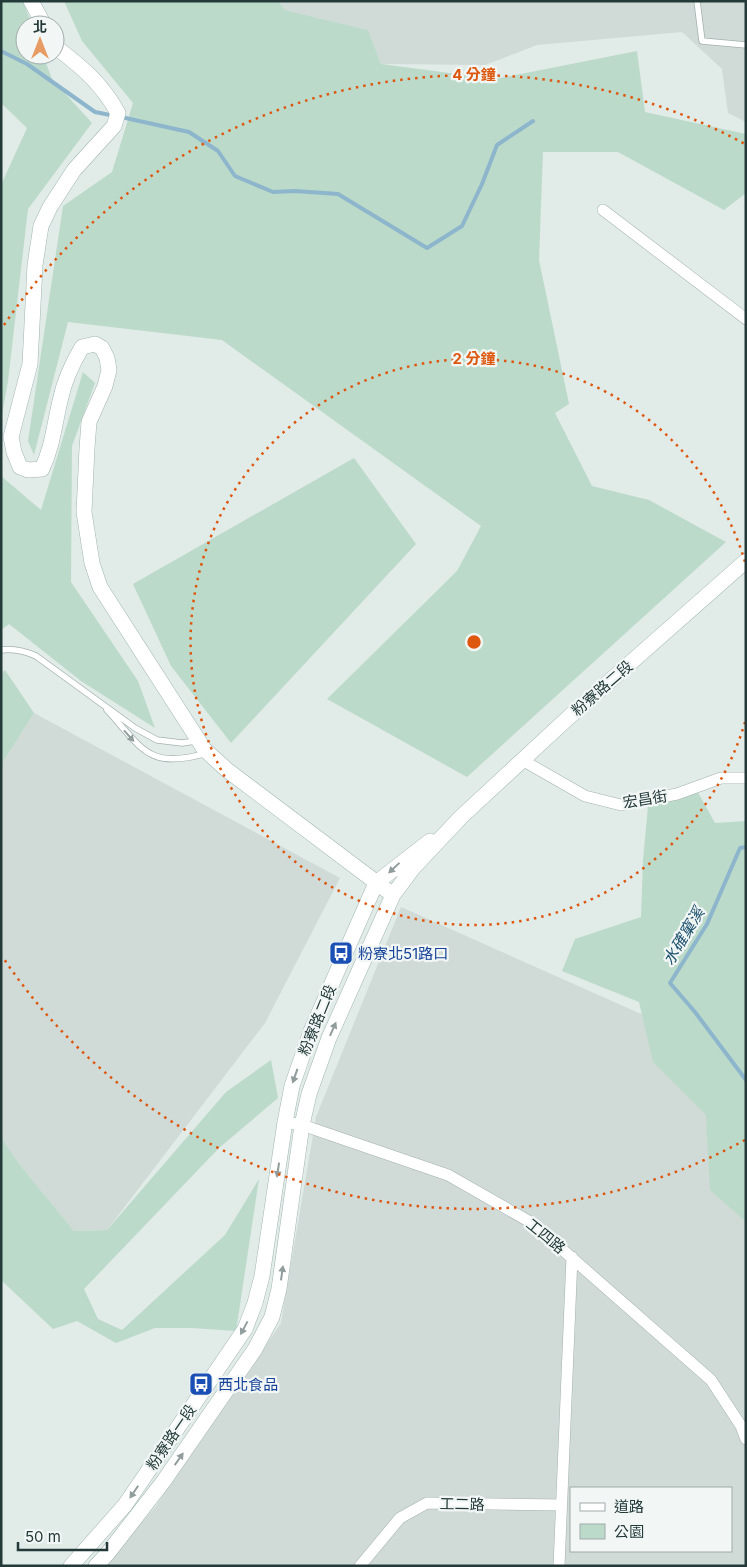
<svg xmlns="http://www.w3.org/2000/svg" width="747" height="1567" viewBox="0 0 747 1567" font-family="Inter,'Noto Sans TC',sans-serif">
<rect width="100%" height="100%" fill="#e1ebe8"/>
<!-- built -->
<path fill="#d0dad7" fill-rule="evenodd" d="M278 1H746V122L728 113 722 69 682 32 537 45 485 65 381 64 368 30 285 10Z
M34 713 340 878 265 1023 107 1230 74 1231 20 1165 1 1137V765Z
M401 907 686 1034 746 1132V1566H103L156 1506 281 1323 316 1117ZM571 1488H731V1551H571Z"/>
<!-- green -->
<path fill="#bcdaca" d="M1 1H23L32 25H25V55H43L52 79 92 123 28 209 8 381 1 420V185L27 128 1 103Z
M64 1H278L285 10 368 30 381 64 495 79 637 51 645 112 746 134V193L724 210 618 152H543L539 260 569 404 555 413 592 486 649 500 726 542 467 777 327 699 457 571 481 526 222 340 68 322 34 455 28 441 63 206 112 172 133 103 82 41Z
M83 372 95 383 72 446 71 582 138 681 155 728 81 681 9 624 1 630V476L41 510Z
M354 458 416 544 231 743 171 666 133 584Z
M5 670 34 713 1 765V674Z
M696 789 715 823 746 821V1222L710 1190 706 1115 653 1062 639 1002 562 971 575 939 641 917 643 860 649 796Z
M271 1060 278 1098 219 1148 84 1289 98 1319 122 1330 225 1235 259 1179 236 1331 192 1328H155L116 1343 77 1321 53 1329 1 1280V1137L20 1165 74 1231 107 1230 226 1092Z"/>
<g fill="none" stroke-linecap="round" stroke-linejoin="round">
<!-- stream -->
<path stroke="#8db6cc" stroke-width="4" d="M1 51 27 64 95 112 115 116
M121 117 189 132 218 151 235 176 273 192 295 191 338 194 427 248 462 226 482 184 497 145 533 121
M746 847 740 848 707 924 670 983 695 1012 746 1080"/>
<!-- lane casing -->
<g stroke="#a4b2b0" stroke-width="7">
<path id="lane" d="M697 1 702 41 746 45
M1 650C14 648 25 651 36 656L135 728 157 740 182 743 196 741
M107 710C143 749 148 770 207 753"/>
</g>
<!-- street casing -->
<g stroke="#a4b2b0" stroke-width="12">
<path id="street" d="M603 210 746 319
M522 760 585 796 621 805 677 794 721 778H746
M285 1122 302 1125 448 1175 532 1223 711 1380 741 1426 746 1439
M360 1566 400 1518 427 1503 561 1505
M559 1566 572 1257"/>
</g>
<!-- secondary casing -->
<g stroke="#a1b6b2" stroke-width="16">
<path id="secondary" d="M31 1 44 25
M55 44 57 48C83 68 102 84 118 113L114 126 74 170 50 207 41 226 35 265 30 364 11 437 14 452 20 467 28 470 42 469C53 445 54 426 60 401 64 381 72 364 82 347L95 344 102 348 107 358 109 370 105 386 89 422 87 448 84 512 92 563 100 587 204 749 227 770 393 895
M71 1566 125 1505 245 1329 255 1303 262 1276 285 1122 292 1086 311 1031 376 883 430 841
M96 1566 108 1553 163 1482 255 1349 272 1317 279 1289 302 1125 309 1094 329 1038 393 895 413 868 461 817 569 717 746 561"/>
</g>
<!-- lane -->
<use href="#lane" stroke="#fff" stroke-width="5.5"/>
<!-- street -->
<use href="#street" stroke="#fff" stroke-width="11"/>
<!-- secondary -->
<use href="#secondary" stroke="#fff" stroke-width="15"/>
</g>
<!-- one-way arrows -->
<defs><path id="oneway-solid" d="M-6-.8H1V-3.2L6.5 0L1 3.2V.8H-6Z" transform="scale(1.25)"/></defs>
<g fill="#919c9c">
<use href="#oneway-solid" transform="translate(129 736) rotate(48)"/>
<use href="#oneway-solid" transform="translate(394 868) rotate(137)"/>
<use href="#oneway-solid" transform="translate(333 1029) rotate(-66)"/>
<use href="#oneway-solid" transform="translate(295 1076) rotate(109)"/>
<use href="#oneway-solid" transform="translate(278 1170) rotate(98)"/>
<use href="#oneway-solid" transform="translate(282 1273) rotate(-82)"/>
<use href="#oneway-solid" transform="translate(244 1328) rotate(118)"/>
<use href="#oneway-solid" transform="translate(179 1459) rotate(-55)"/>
<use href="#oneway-solid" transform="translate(134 1492) rotate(124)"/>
</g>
<!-- distance rings -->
<g fill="none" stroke="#de570e" stroke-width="2.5" stroke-dasharray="2.5 5">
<path d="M745 722A283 283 0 1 1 745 562"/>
<path d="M745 1140A567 567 0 0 1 4 959M4 325A567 567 0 0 1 745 144"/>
</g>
<!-- icons -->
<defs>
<g id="bus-square" transform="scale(1.25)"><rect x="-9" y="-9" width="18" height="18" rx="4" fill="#1a4fb4" stroke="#f2f7f6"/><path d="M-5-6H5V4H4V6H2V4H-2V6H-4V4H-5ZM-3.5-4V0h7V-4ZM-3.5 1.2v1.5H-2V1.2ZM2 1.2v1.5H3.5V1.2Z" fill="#fff"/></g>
</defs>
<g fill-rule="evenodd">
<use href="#bus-square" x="341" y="953"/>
<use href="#bus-square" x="201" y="1384"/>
</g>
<g text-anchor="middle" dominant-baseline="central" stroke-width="4.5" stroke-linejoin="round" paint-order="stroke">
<!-- street labels -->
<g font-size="15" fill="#233a38" stroke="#f2f7f6">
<text transform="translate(602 688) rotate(-41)">粉寮路二段</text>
<text transform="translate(645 799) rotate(-9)">宏昌街</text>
<text transform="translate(317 1020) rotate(-68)">粉寮路二段</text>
<text transform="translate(546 1236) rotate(39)">工四路</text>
<text transform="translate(171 1437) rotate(-56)">粉寮路一段</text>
<text transform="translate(462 1504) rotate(1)">工二路</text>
</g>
<!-- transit labels -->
<g font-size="15" fill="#164399" stroke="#f2f7f6" text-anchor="start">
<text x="358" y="953">粉寮北51路口</text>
<text x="218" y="1384">西北食品</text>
</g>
<!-- water labels -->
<g font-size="16" font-style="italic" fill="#225571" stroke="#f2f7f6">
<text transform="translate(683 936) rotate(-59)">水確窠溪</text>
</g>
</g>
<circle cx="474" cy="642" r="8" fill="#de570e" stroke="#f2f7f6" stroke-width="2.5"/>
<g font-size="15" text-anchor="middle" font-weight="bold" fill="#de570e" stroke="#f2f7f6" stroke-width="4.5" stroke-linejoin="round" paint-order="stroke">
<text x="474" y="80">4 分鐘</text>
<text x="474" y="364">2 分鐘</text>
</g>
<!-- border -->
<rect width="747" height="1567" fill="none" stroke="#233a38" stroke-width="5"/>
<!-- legend -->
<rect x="570" y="1487" width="162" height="65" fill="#f2f7f6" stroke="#9fabaa"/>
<rect x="580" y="1503" width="25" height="8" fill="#ffffff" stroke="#9fabaa"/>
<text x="614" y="1512" font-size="15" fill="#233a38">道路</text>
<rect x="580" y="1524" width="25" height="15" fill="#bcdaca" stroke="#9fabaa"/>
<text x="614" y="1537" font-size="15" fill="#233a38">公園</text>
<!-- north arrow -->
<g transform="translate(40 40)"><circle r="24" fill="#f2f7f6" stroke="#9fabaa"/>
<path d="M0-4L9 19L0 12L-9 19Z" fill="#e79c63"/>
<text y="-8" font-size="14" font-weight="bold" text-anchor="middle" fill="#233a38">北</text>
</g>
<!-- scale -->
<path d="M18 1542v8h89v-8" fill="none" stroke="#233a38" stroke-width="2.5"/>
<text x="25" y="1542" font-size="15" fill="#233a38" stroke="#f2f7f6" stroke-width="4" paint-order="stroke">50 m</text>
</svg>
